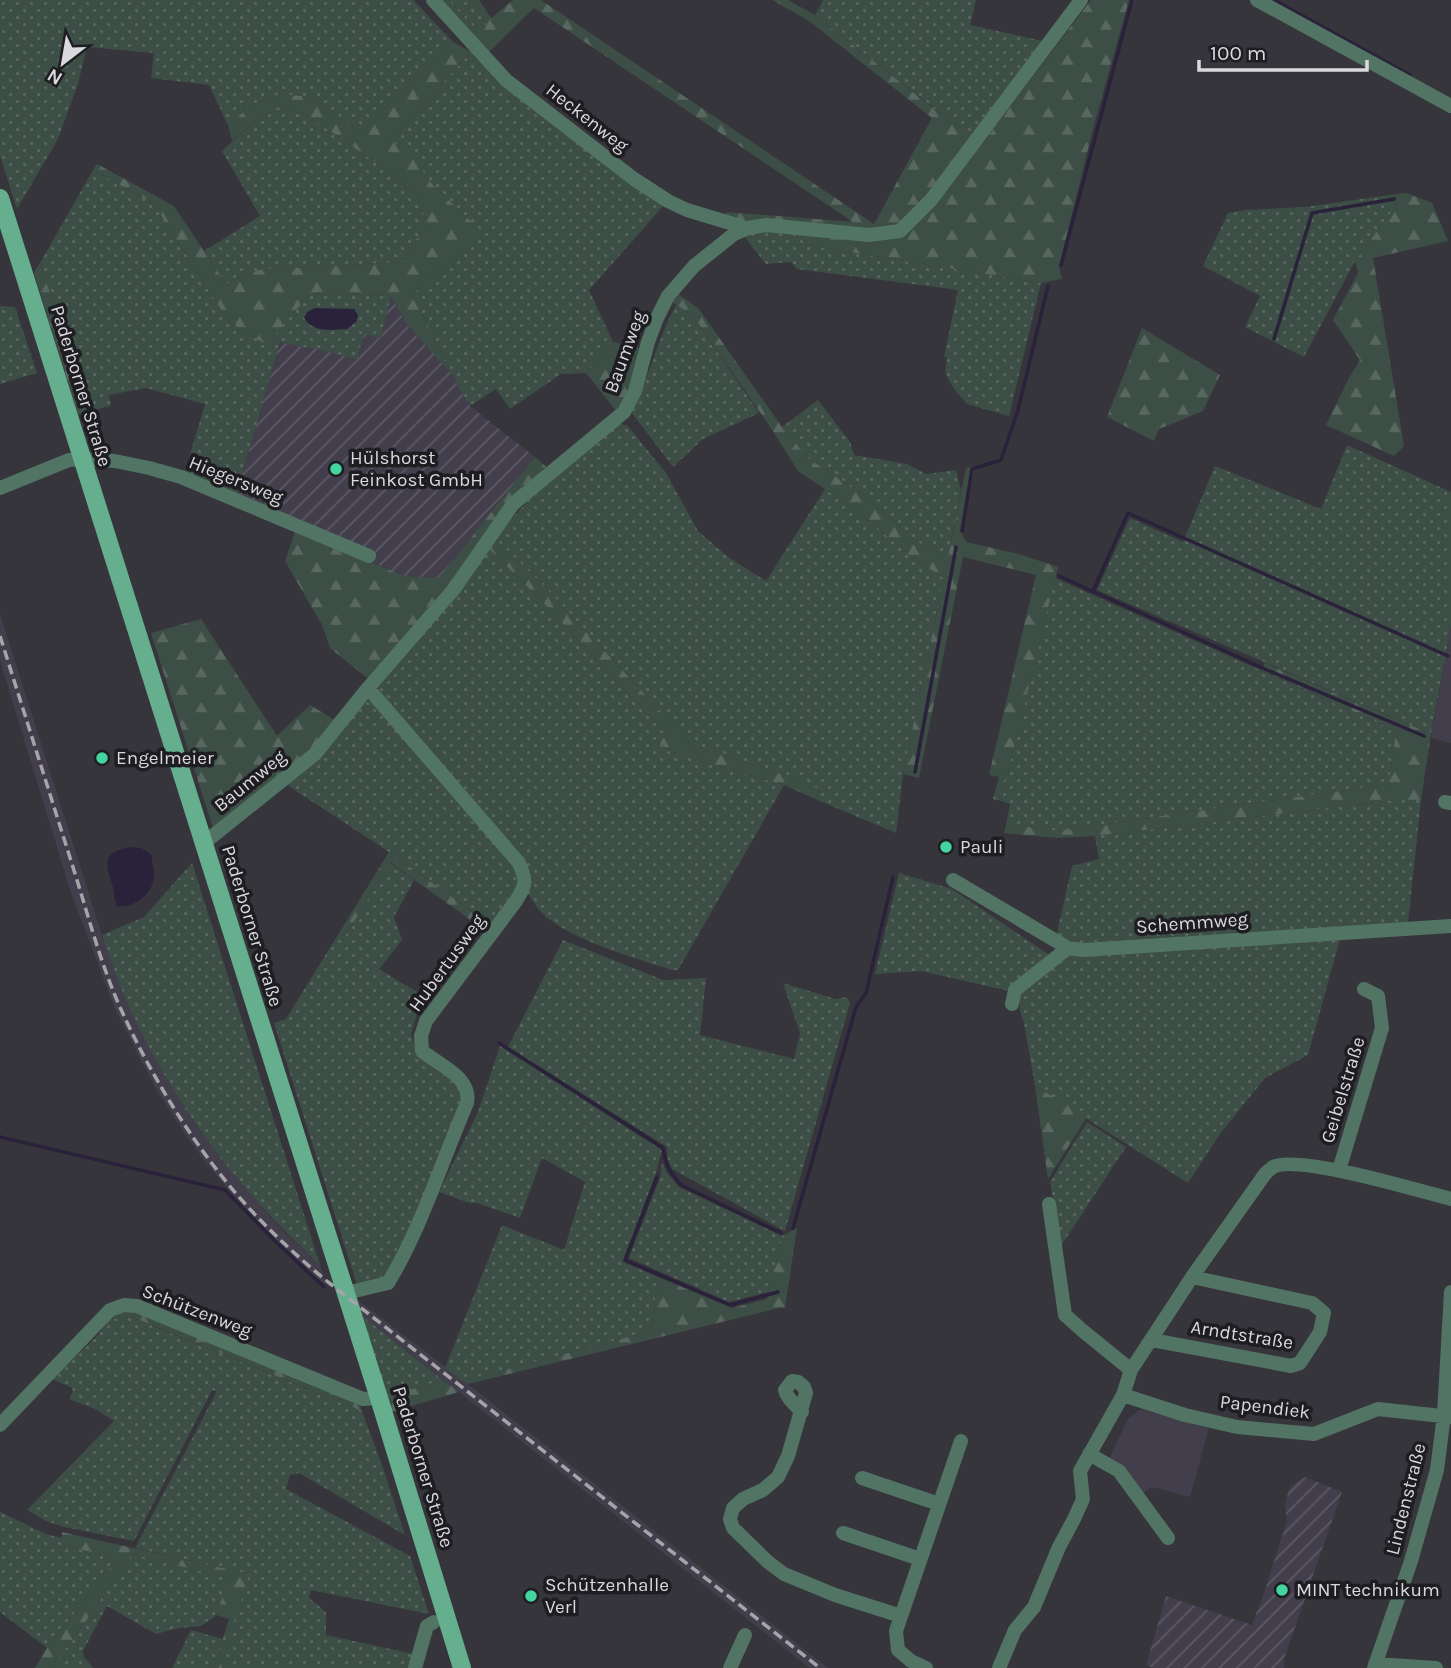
<svg xmlns="http://www.w3.org/2000/svg" width="1451" height="1668" viewBox="0 0 1451 1668" font-family="Karla,sans-serif">
<defs>
<pattern id="industrial-furrows" width="10" height="10" patternUnits="userSpaceOnUse" patternTransform="scale(1.75)"><rect width="10" height="10" fill="#423e4b"/><path d="M-1 1l2-2M0 10L10 0M9 11l2-2" fill="none" stroke="#5d5964"/></pattern>
<pattern id="grass-dots" width="8" height="8" patternUnits="userSpaceOnUse" patternTransform="scale(1.75)"><rect width="8" height="8" fill="#3c4e45"/><path d="M2 2h.1M6 6h.1" fill="none" stroke="#58675f" stroke-width="1.8" stroke-linecap="round"/></pattern>
<pattern id="forest-firs" width="22" height="20" patternUnits="userSpaceOnUse" patternTransform="scale(1.75)"><rect width="22" height="20" fill="#3c4e45"/><path d="M5 1l3.5 6h-7zM16 11l3.5 6h-7z" fill="#58675f"/></pattern>
</defs>
<rect width="100%" height="100%" fill="#37353c"/>
<!-- built -->
<path fill="#423e4b" d="M0 614 102 935 126 1000 170 1085 200 1131 244 1187 285 1233 320 1265 326 1286 277 1241 232 1194 210 1168 187 1137 158 1092 137 1053 114 1006 71 893 0 661Z
M1451 626V743L1431 738Z
M355 1298 468 1384 828 1668H810L747 1619 361 1315Z
M1140 1409 1209 1428 1190 1497 1152 1487 1141 1495 1109 1460 1127 1420Z"/>
<!-- industrial -->
<path fill="url(#industrial-furrows)" d="M391 296 405 322 452 375 470 406 535 457 439 578 405 576 359 557 236 496 280 342 312 349 313 347 364 333 381 338Z
M1305 1477 1342 1492 1284 1659V1668H1154L1146 1665 1166 1596 1252 1625 1264 1593 1287 1521 1285 1503 1290 1487Z"/>
<!-- grass -->
<path fill="url(#grass-dots)" d="M0 0H413L453 42 361 132 312 97 281 94 253 104 228 125 209 85 151 78 154 53 87 47 78 84 58 139 17 209 0 156Z
M448 0H469L487 24 478 32Z
M823 0H976L970 25 1043 41 971 137 815 15Z
M471 52 503 83 665 204 589 290 613 342 586 373 561 374 510 409 496 389 470 406 452 375 413 294 482 233 432 184 411 156 391 140Z
M278 110 304 113 394 175 419 199 426 222 403 262 259 270 226 284 204 251 260 216 222 151 260 117Z
M93 170 154 204 229 322 266 344 310 293 391 296 381 338 364 334 357 359 313 348 312 349 280 342 236 496 185 472 205 404 146 388 109 395 111 406 89 411 40 263Z
M1397 194 1395 207 1355 261 1304 357 1245 327 1260 296 1203 266 1228 213 1246 210 1305 207Z
M772 230 804 234 807 245 1041 283 1009 416 967 404 954 389 945 373 947 358 944 357 958 290 797 269 791 262 766 264 750 244 744 235Z
M676 305 693 316 759 413 703 439 673 467 631 412C650 377 657 339 676 305Z
M0 306 15 307 37 373 0 384Z
M818 400 850 442 854 455 907 464 926 474 956 470 961 490 948 557 917 542 867 498 808 458 782 427Z
M618 424 627 425 666 473 698 531 728 557 766 581 825 489 859 512 909 555 944 578 903 774 896 833 815 799 819 790 788 776 693 746 543 585 494 538 537 491Z
M1347 445 1451 492V626L1431 734 1097 590 1130 518 1183 542 1215 466 1321 509Z
M488 548 538 597 666 734 660 743 670 752 784 785 678 970H672C637 959 568 939 542 913 536 907 531 898 526 891L529 883 378 692V687Z
M1055 578 1396 731 1389 784 1057 831 1006 824 1010 804 1001 801Z
M374 700 518 869 517 889 491 925 389 852 284 783 318 756 367 701Z
M1395 800H1421L1408 923 1081 943 1056 937 1072 866 1099 859 1095 836Z
M192 863 320 1265C238 1190 171 1102 126 1000 117 979 110 957 102 935L144 917Z
M390 863 414 880 394 917 402 940 379 969 427 998 416 1016 411 1035 418 1055 456 1081 462 1100 401 1253 385 1277 357 1285 274 1023 286 1019 339 933 345 936Z
M899 873 952 889 1051 956 1009 991 921 971 875 974Z
M1340 939 1308 1055 1265 1078 1220 1134 1188 1183 1035 1086 1024 1023 1020 1011V1000L1024 987 1069 955Z
M563 940 663 980 706 978 700 1035 794 1059 800 1033 783 983 835 999 847 997 850 1003 785 1231 672 1169 668 1160 667 1147 508 1047Z
M500 1046 662 1150 655 1176 623 1262 658 1277 651 1331 463 1381 445 1368 502 1225 564 1250 585 1182 542 1158 520 1218 477 1203H469L439 1192 478 1112Z
M1087 1122 1126 1147 1061 1246 1050 1182Z
M662 1162 667 1173 679 1187 782 1236 769 1292 729 1302 629 1258 660 1178Z
M361 1315 443 1380 386 1397Z
M131 1317 362 1411 381 1462 405 1535 299 1473 290 1475 286 1489 410 1556 429 1614 311 1590 309 1598 326 1612V1635L414 1654 410 1668H222L248 1574 135 1548 217 1391 212 1390 134 1541 64 1527 46 1521 27 1510 114 1421 95 1409 69 1399 73 1391 72 1388 52 1379 96 1337 110 1319Z
M0 1512 46 1534 62 1538 61 1544 117 1559 47 1648 0 1612Z
M132 1554 229 1578 217 1615 201 1626 179 1628 156 1634 107 1606 83 1651 84 1657 93 1668H50L72 1641Z
M191 1630 223 1639 214 1668H172Z"/>
<!-- forest -->
<path fill="url(#forest-firs)" d="M439 0H448L478 32 487 24 469 0H479L491 18 513 0H541L874 224 932 118 809 21 772 0H788L815 15 937 111 982 144 1091 0H1129L1093 129 1059 266 1062 279 1041 283 806 245 803 226 751 224 727 219 726 212 853 222 534 8 487 54Z
M453 42 471 52 391 140 412 156 432 184 483 233 413 294 452 375 405 322 391 296 310 293 267 345 229 322 154 204 93 170 97 164 174 206 226 284 259 270 403 262 426 222 419 199 394 175 304 113 278 110 260 117 232 141 228 125 253 104 281 94 312 97 361 132Z
M1407 193 1432 203 1448 241 1373 258 1404 446 1394 456 1326 425 1350 376 1360 360 1333 320 1358 273 1355 261 1395 207 1397 194Z
M40 263 89 411 78 415 34 273Z
M677 293 699 309 782 427 808 458 867 498 917 542 948 557 966 468 975 467 961 531 966 542 1019 554 1058 567 1001 801 993 799 999 777 989 775 1036 575 963 557 919 778 903 774 944 578 909 555 859 512 798 471 771 428 693 316 672 302Z
M1142 328 1220 375 1203 411 1159 429 1154 441 1107 417Z
M613 342 644 349 632 385 617 412 586 373Z
M535 457 549 469 452 587 371 681 330 648 322 625 285 561 295 532 405 576 439 578Z
M494 538 543 585 693 746 788 776 819 789 815 799 784 785 670 752 660 743 666 734 538 597 488 548Z
M201 619 277 736 310 705 336 721 313 751 213 828 151 633Z
M1265 663 1431 734 1421 800H1395L1095 836 1057 838 1004 833 1006 824 1057 831 1389 784 1396 731 1261 670Z
M389 852 491 925 486 931 391 863 345 936 339 933Z
M1035 1086 1087 1117 1048 1179Z
M797 1228 785 1308H779L468 1384 463 1381 651 1331 658 1277 732 1308 767 1299 782 1236Z
M137 1311 359 1402 362 1411 132 1317 110 1319 115 1313Z
M443 1380 459 1392 391 1412 386 1397Z
M62 1532 249 1574 222 1668H214L229 1619 217 1615 228 1578 132 1554 72 1641 50 1668H35L47 1648 117 1559 61 1544Z"/>
<!-- water -->
<path fill="#2a223a" d="M315 308 354 309 358 315 356 322 347 329C332 330 313 333 304 318L307 312Z
M130 847 141 848 151 854C152 863 156 874 153 882 149 897 132 908 117 906 113 899 115 892 112 884 105 863 103 852 130 847Z"/>
<g fill="none" stroke-linecap="round" stroke-linejoin="round">
<!-- stream -->
<path stroke="#2a223a" stroke-width="3.5" d="M1274 0 1410 75
M1061 265 1132 0
M1274 339 1312 213 1394 199
M962 531 972 469 1001 460 1018 410 1048 286
M1059 576 1267 670 1424 736
M1093 591 1128 513 1448 656
M915 772 956 547
M499 1043 663 1148C665 1165 671 1173 681 1185L781 1233
M0 1137 225 1190 275 1241 324 1287
M657 1177 625 1260 730 1305 778 1292
M793 1228 856 1007 866 993 893 877"/>
<!-- minor -->
<path stroke="#517464" stroke-width="14" d="M433 0 506 80 634 179 668 201 687 210 740 226 743 230
M1257 0 1451 106
M0 488 69 460 82 459 115 461 149 468 181 477 369 556
M1445 802 1451 803
M204 843 315 754 368 688 454 589 513 504 624 412 635 391 648 342 657 318 668 296 694 266 734 234 748 228 766 225 869 235 900 231 931 200 1081 0
M953 880 1068 948 1083 950 1451 926
M1012 1004 1015 990 1068 948
M1339 1170 1382 1028 1378 996 1364 989
M1049 1204 1065 1315 1083 1331 1131 1370
M346 1293 388 1283C422 1227 441 1163 467 1103 472 1077 439 1065 422 1051L421 1036 426 1021 516 901C526 885 527 881 519 863L368 688
M1152 1340 1291 1366 1300 1363 1320 1332 1324 1313 1312 1303 1192 1277
M1123 1395 1185 1415 1237 1427 1314 1434 1378 1409 1451 1417
M802 1412C796 1405 787 1399 785 1390L792 1381 798 1382 804 1387 806 1393 788 1456 778 1477 763 1490 743 1499 733 1508 730 1519 733 1528 768 1562 784 1574 835 1595 901 1616
M0 1425 110 1310 124 1305 137 1306 363 1399 379 1398
M1089 1454 1119 1471 1168 1538
M862 1478 939 1504
M843 1533 920 1559
M1375 1664 1436 1668
M415 1668 427 1626 434 1622
M730 1668 745 1635
M926 1668 911 1661 898 1650 896 1631 961 1441
M999 1668 1015 1630 1034 1607 1059 1547 1074 1519 1083 1499 1080 1471 1123 1395 1131 1370 1192 1277 1265 1174C1267 1172 1270 1169 1273 1167 1298 1154 1419 1191 1451 1199
M1374 1668 1411 1561 1437 1470 1444 1415 1451 1292"/>
<!-- major -->
<path stroke="#65af8f" stroke-width="18" d="M0 198 379 1398 462 1668"/>
<!-- rail -->
<path stroke="#a5a4a9" stroke-width="3.5" stroke-dasharray="10 5" stroke-linecap="butt" d="M0 636C24 712 48 788 72 864 87 911 99 959 119 1005 148 1070 187 1135 233 1190 261 1223 294 1254 328 1282L820 1668"/>
</g>
<!-- markers -->
<g fill="#44d49f" stroke="#1e1d21" stroke-width="2.5">
<circle cx="336" cy="469" r="7"/>
<circle cx="102" cy="758" r="7"/>
<circle cx="946" cy="847" r="7"/>
<circle cx="1282" cy="1590" r="7"/>
<circle cx="531" cy="1596" r="7"/>
</g>
<g text-anchor="middle" dominant-baseline="central" stroke-width="7" stroke-linejoin="round" paint-order="stroke">
<!-- street labels -->
<g font-size="19" fill="#dad9dd" stroke="#1e1d21">
<text transform="translate(587 118) rotate(38)">Heckenweg</text>
<text transform="translate(625 352) rotate(-70)">Baumweg</text>
<text transform="translate(81 386) rotate(73)">Paderborner Straße</text>
<text transform="translate(236 480) rotate(22)">Hiegersweg</text>
<text transform="translate(250 781) rotate(-39)">Baumweg</text>
<text transform="translate(1192 923) rotate(-4)">Schemmweg</text>
<text transform="translate(252 926) rotate(73)">Paderborner Straße</text>
<text transform="translate(447 963) rotate(-54)">Hubertusweg</text>
<text transform="translate(1343 1090) rotate(-73)">Geibelstraße</text>
<text transform="translate(197 1311) rotate(21)">Schützenweg</text>
<text transform="translate(1242 1335) rotate(9)">Arndtstraße</text>
<text transform="translate(1265 1407) rotate(7)">Papendiek</text>
<text transform="translate(423 1467) rotate(73)">Paderborner Straße</text>
<text transform="translate(1406 1499) rotate(-76)">Lindenstraße</text>
</g>
<!-- poi labels -->
<g font-size="19" fill="#dad9dd" stroke="#1e1d21" text-anchor="start">
<text x="350" y="458">Hülshorst<tspan x="350" dy="22">Feinkost GmbH</tspan></text>
<text x="116" y="758">Engelmeier</text>
<text x="960" y="847">Pauli</text>
<text x="545" y="1585">Schützenhalle<tspan x="545" dy="22">Verl</tspan></text>
<text x="1296" y="1590">MINT technikum</text>
</g>
</g>
<!-- north arrow -->
<g transform="translate(63 63) rotate(211)" stroke="#1e1d21" stroke-width="5" paint-order="stroke">
<path d="M0-5L12 26L0 18L-12 26Z" fill="#dad9dd"/>
<text y="-10" font-size="19" font-weight="bold" text-anchor="middle" fill="#dad9dd">N</text>
</g>
<!-- scale -->
<path d="M1199 60v10h168v-10" fill="none" stroke="#dad9dd" stroke-width="3.5"/>
<text x="1210" y="60" font-size="21" fill="#dad9dd" stroke="#1e1d21" stroke-width="5" paint-order="stroke">100 m</text>
</svg>
